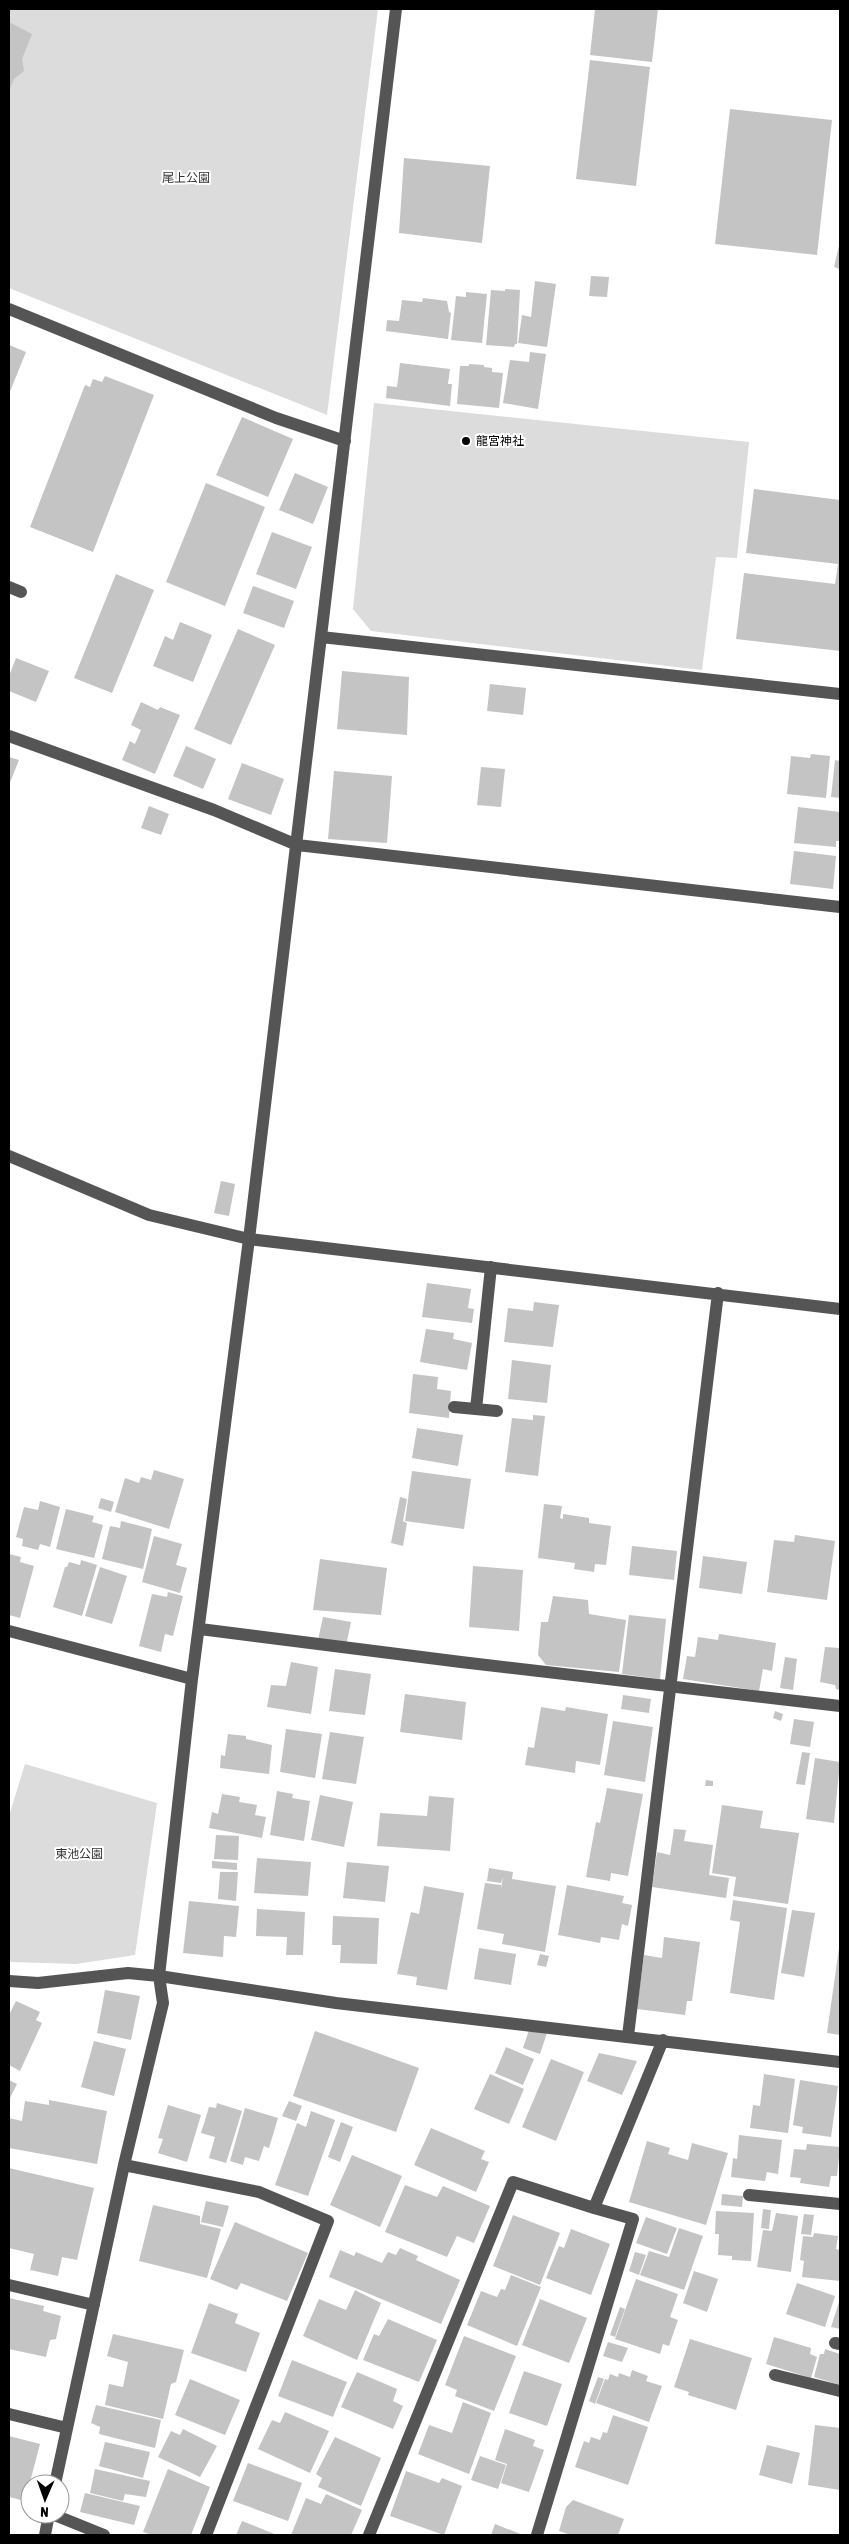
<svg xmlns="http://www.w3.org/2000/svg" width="849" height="2544" viewBox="0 0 849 2544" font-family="'Asap Condensed','Noto Sans JP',sans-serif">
<rect width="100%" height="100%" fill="#fff"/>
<!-- green -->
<path fill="#dcdcdc" d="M9 9H378L327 415 9 288Z
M374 403 749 442 737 558 716 557 702 670 371 631 353 609Z
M25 1764 157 1803 135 1955 76 1964 9 1962V1816Z"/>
<!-- building -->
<path fill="#c4c4c4" d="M595 9H658L652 62 590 55Z
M9 22 32 34 22 59 24 71 14 79 9 91Z
M590 60 650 67 636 186 576 179Z
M730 109 832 120 817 255 715 244Z
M404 158 490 166 482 243 399 233Z
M840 241V269L834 267Z
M591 276 609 277 607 297 589 296Z
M535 281 556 284 547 347 518 343 522 315 531 317Z
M505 289 520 290 517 344H515L514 347 486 345 491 290 505 291Z
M466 292 487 294 482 343 451 340 456 296 466 297Z
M423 298 447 301 449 312 451 313 448 339 386 331 387 320 399 321 402 300 422 302Z
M9 345 26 352 9 394Z
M530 352 546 354 538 409 503 403 510 360 529 362Z
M400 363 450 369 448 384H452L450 406 386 398 387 386 397 387Z
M469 364 484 365V367L492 368V372L503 373 499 408 457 404 460 366H469Z
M105 376 154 395 93 552 30 527 85 385 90 387 93 379 102 382Z
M242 417 293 439 268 497 216 475Z
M295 473 328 487 313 524 279 510Z
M206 483 265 507 225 606 166 582Z
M754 489 840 500V651L736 639 744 573 835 584 838 564 746 553Z
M272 532 312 547 296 589 256 574Z
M116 574 154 590 112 693 74 678Z
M253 586 294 601 284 628 243 613Z
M180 622 212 635 193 682 153 666 165 636 173 640Z
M238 629 275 645 231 745 194 729Z
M16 658 49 671 36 702 9 691V676Z
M342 671 409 677 407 735 337 729Z
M490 684 526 688 523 715 487 711Z
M141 702 158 710 160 707 180 715 155 774 122 760 130 741 135 744 141 730 131 725Z
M186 746 216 759 203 789 173 776Z
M811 754 830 756 826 798 787 794 791 756 810 758Z
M9 757 19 760 9 785Z
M835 760 840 761V798L831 797Z
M242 763 284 779 271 815 228 799Z
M481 767 505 769 501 807 477 805Z
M334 771 392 776 387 843 328 839Z
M149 806 169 814 161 835 141 828Z
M798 807 840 812V841H836V847L794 843Z
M794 851 836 856 833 889 790 884Z
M221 1181 235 1184 229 1216 214 1213Z
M427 1283 471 1289 468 1308 474 1309 472 1323 422 1317Z
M534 1302 559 1305 553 1347 504 1342 508 1308 533 1311Z
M426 1329 454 1333 453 1339 472 1343 467 1370 420 1362Z
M512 1360 551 1365 547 1403 508 1399Z
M413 1374 438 1377 437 1389 451 1391 449 1418 409 1413Z
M533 1415 545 1416 538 1476 505 1472 512 1418 533 1420Z
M417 1428 463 1435 458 1466 412 1458Z
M154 1470 184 1479 169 1529 115 1512 125 1478 139 1483 141 1477 151 1480Z
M412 1471 471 1479 464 1529 405 1521Z
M400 1497 407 1499 403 1521 407 1523 403 1546 391 1543Z
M101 1498 114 1502 111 1512 98 1508Z
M40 1501 60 1507 50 1547 40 1544 38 1550 22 1546 23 1539 16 1537 24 1507 38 1510Z
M544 1504 562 1506 560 1518 563 1519V1514L589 1518V1523L611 1526 606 1565 595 1564 594 1572 574 1569 575 1563 538 1558Z
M66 1509 94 1516 92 1522 103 1525 94 1558 56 1549Z
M121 1521 152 1529 143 1569 102 1559 110 1526 120 1528Z
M795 1535 835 1541 827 1600 767 1592 774 1540 794 1542Z
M154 1536 182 1544 176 1565 187 1568 180 1593 142 1582Z
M632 1546 677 1551 674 1580 629 1575Z
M9 1554 21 1557 20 1562 34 1566 20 1618 9 1615Z
M703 1556 747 1562 742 1594 699 1588Z
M320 1559 387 1568 381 1615 313 1610Z
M81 1560 97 1565 82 1616 53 1607 65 1567H67L69 1562 80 1565Z
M473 1566 523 1570 519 1631 469 1627Z
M100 1567 127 1576 112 1624 85 1616Z
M168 1592 183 1596 173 1636 165 1634 161 1652 139 1646 152 1594 167 1597Z
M553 1596 588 1600 589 1614 626 1620 619 1672 546 1665 538 1655 541 1622H548Z
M629 1615 666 1619 660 1679 622 1674Z
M323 1617 351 1622 346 1646 318 1640Z
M719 1634 776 1643 772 1671 763 1669 759 1691 683 1679 687 1656 695 1657 698 1637 718 1640Z
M825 1647 840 1648V1690L836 1689 835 1685 820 1682Z
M785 1657 797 1659 793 1690 780 1688Z
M291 1662 318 1667 311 1714 267 1707 271 1685 286 1686Z
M335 1669 371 1674 365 1715 329 1711Z
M405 1694 466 1702 462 1740 400 1732Z
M623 1695 651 1699 649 1713 621 1709Z
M541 1707 565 1711 566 1707 608 1714 600 1765 576 1761 575 1773 525 1765 528 1747 534 1748Z
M775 1711 783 1714 781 1721 773 1718Z
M794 1719 814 1722 810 1747 790 1744Z
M613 1721 653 1727 645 1782 604 1775Z
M286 1729 322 1734 315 1778 280 1772Z
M330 1732 364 1737 356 1784 322 1779Z
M228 1734 246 1736V1739L272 1745 269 1774 220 1768 221 1755 225 1756Z
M802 1752 810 1753 805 1785 796 1784Z
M815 1758 840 1762 834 1823 806 1819Z
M706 1780 713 1781V1786H705Z
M607 1788 643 1794 628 1876 611 1873 610 1881 586 1877 596 1822 600 1823Z
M277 1791 293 1794 292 1798 310 1801 304 1841 270 1835Z
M222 1794 240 1797 239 1802 257 1805 255 1815 266 1817 262 1838 209 1828 212 1812 218 1814Z
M320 1795 353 1802 344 1847 311 1840Z
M429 1796 454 1798 450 1851 377 1846 380 1813 427 1816Z
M722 1805 763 1811 760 1828 799 1833 788 1904 733 1896 736 1877 712 1873Z
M674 1829 686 1830 684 1841 713 1845 709 1875 729 1878 726 1898 652 1887 657 1852 670 1855Z
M216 1835 239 1836 238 1860 214 1859Z
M257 1858 311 1862 308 1896 254 1893Z
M212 1861 237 1863V1870L212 1868Z
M347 1862 389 1866 385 1902 343 1898Z
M489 1868 513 1872 512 1879 556 1886 545 1952 502 1944 504 1934 477 1929 485 1883 501 1885V1888L503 1877 501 1883 487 1881Z
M220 1872H238L236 1901 218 1899Z
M567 1885 624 1896 622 1903 632 1905 628 1926 622 1924 619 1940 601 1937 600 1943 558 1935Z
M424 1886 464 1893 447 1990 416 1985 417 1977 397 1974 411 1912 419 1914Z
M733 1900 787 1908 774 2000 730 1993 740 1922 730 1920Z
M189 1901 239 1906 236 1937 224 1936 223 1957 183 1953Z
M257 1909 305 1912 303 1955H286L287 1937 256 1936Z
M792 1910 815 1913 804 1977 781 1973Z
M333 1916 379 1918 377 1964 340 1963 341 1945H332Z
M664 1937 700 1942 692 2001H687L685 2015 637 2009 644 1955 662 1958Z
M479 1948 516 1954 511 1985 474 1979Z
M839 1948 840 1949V2035L827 2033Z
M540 1954 549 1956 546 1967 537 1965Z
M105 1990 140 1996 131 2040 97 2033Z
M16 2001 40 2012 36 2020 42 2023 20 2071 9 2065V2015Z
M530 2027 547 2033 540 2054 523 2048Z
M315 2031 419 2068 396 2132 293 2096Z
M94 2041 126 2049 114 2096 81 2087Z
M506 2047 534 2059 523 2085 495 2073Z
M599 2053 637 2061 622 2095 587 2081Z
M551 2059 584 2072 556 2141 522 2127Z
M490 2074 524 2089 509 2124 474 2109Z
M764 2074 795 2079 788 2133 750 2128 753 2105 760 2106Z
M9 2080 17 2084 9 2100Z
M800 2080 838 2086 831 2137 802 2133 803 2127 793 2125Z
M49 2100 107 2111 97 2164 9 2148V2118L22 2121 25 2101 49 2105Z
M289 2101 302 2106 296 2121 282 2116Z
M217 2103 242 2111 226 2163 209 2158 215 2137 201 2133 209 2107 216 2108Z
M168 2105 201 2115 187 2162 158 2153 163 2139 158 2138Z
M245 2108 278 2118 269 2148 264 2146 259 2161 245 2157 243 2165 230 2161Z
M311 2111 335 2120 308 2196 275 2185 297 2123 306 2127Z
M341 2122 353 2127 340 2162 328 2157Z
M431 2128 485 2151 481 2159 489 2162 476 2192 414 2165Z
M739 2135 782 2140 778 2174 767 2172 765 2181 731 2177 733 2158 737 2159Z
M647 2141 670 2148 668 2154 688 2160 692 2143 728 2153 706 2225 629 2202Z
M807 2144 840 2147 837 2176H831L829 2187 800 2183 801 2178 790 2177 794 2149 806 2150Z
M352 2155 402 2176 380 2227 330 2205Z
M9 2168 94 2188 77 2260 62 2257 58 2276 30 2270 34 2254 9 2248Z
M405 2185 437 2197 443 2186 490 2206 474 2243 457 2236 447 2257 385 2232Z
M722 2194 743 2196 742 2207 721 2205Z
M206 2201 229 2206 223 2227 201 2222Z
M153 2205 200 2216V2224L221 2229 207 2278 139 2261Z
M763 2209 771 2210 769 2229 761 2228Z
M716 2211 754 2213 751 2261 732 2260V2256L718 2255 719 2234H715Z
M776 2213 798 2216 791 2272 757 2267 763 2230 772 2231Z
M804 2214 814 2215 811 2235 801 2234Z
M513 2215 560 2233 540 2285 493 2266Z
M646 2217 677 2228 667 2254 636 2243Z
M235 2222 308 2253 287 2301 241 2283 237 2290 210 2279Z
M679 2228 703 2236 684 2290 640 2275 649 2251 669 2257Z
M571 2229 610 2244 591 2295 546 2278 559 2246 564 2248Z
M814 2233 838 2236 836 2249 840 2250V2281L802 2277 804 2261 800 2260 803 2236 813 2237Z
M400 2248 418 2256 416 2260 460 2280 441 2324 329 2277 340 2250 354 2256 356 2252 382 2263 388 2252 396 2255Z
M635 2252 646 2255 639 2275 629 2271Z
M694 2271 718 2279 707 2312 683 2303Z
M511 2275 541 2287 517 2346 467 2325 481 2291 497 2297 501 2289 505 2290Z
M636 2279 678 2294 670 2317 678 2320 669 2346 663 2344 660 2354 615 2339Z
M797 2283 835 2296 825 2327 786 2314Z
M355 2290 381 2303 357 2360 303 2336 319 2299 346 2310Z
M9 2298 44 2306 43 2311 61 2316 56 2339 50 2340 46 2357 9 2349Z
M540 2299 587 2318 569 2363 522 2345Z
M840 2299V2329L831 2327Z
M209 2303 238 2314 235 2323 260 2333 246 2372 191 2353Z
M620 2307 625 2309 615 2337 610 2335Z
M388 2319 437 2340 419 2382 363 2360 374 2334 379 2336Z
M113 2334 184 2350 176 2382 171 2384 163 2419 105 2405 109 2384 123 2387 128 2362 107 2356Z
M464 2336 516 2356 494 2411 455 2396 457 2390 445 2385Z
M774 2337 811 2348 810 2354 817 2357 811 2378 766 2364Z
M690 2339 752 2358 736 2410 688 2395 689 2392 674 2387Z
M608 2342 628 2348 622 2362 603 2356Z
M825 2349 840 2354V2385L814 2377 820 2354H824Z
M292 2360 347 2382 333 2417 278 2396Z
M632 2370 648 2376 646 2381 662 2386 649 2422 596 2403 605 2379 608 2380 610 2374 618 2377 619 2373 630 2377Z
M524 2371 562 2384 547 2426 509 2413Z
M357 2372 397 2389 393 2401 403 2406 393 2429 341 2407Z
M598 2377 604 2379 595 2404 589 2401Z
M190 2379 240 2400 225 2435 175 2415Z
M463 2402 491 2413 469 2474 418 2454 429 2425 452 2433Z
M96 2405 161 2420 155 2448 99 2434 100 2427 91 2423Z
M285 2412 329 2431 310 2473 258 2449 272 2420 280 2423Z
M613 2415 648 2427 628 2485 575 2467 584 2441 589 2443 591 2437 600 2440 603 2432 607 2433Z
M815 2425 840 2428V2490L808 2485Z
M183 2429 217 2446 200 2477 158 2457 171 2431 180 2435Z
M505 2429 535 2440 533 2446 544 2450 529 2492 501 2483 507 2464 495 2460Z
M9 2436 40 2444 25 2501 9 2497Z
M335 2437 381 2458 361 2506 318 2487 322 2478 316 2474Z
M105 2442 150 2452 143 2478 99 2466Z
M767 2445 800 2453 792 2484 759 2475Z
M480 2456 506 2465 498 2489 471 2480Z
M248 2463 302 2483 288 2521 233 2501Z
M95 2469 150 2481 146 2497 125 2494 123 2501 90 2493Z
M168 2469 210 2487 191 2535H152L143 2532Z
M406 2471 439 2483 442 2478 462 2486 444 2535 390 2516Z
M85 2493 140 2506 134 2525 80 2512Z
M326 2494 362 2510 351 2535H291L306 2498 321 2504Z
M573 2500 624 2519 618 2535H571L559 2531 566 2507Z
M242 2521 277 2535H236Z
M495 2524 523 2535H491Z"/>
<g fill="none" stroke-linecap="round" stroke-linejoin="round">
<!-- minor -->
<path stroke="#555" stroke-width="12" d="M9 309 276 418 345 441
M9 587 21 592
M321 637 840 694
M9 736 214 810 297 845 840 907
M9 1156 149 1215 249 1239 840 1309
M454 1407 497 1411
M476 1409 491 1267
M200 1629 461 1662 840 1706
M9 1631 192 1679
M9 1981 38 1983 128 1973 159 1976 336 2003 840 2062
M628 2036 718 1293
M124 2165 259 2192 328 2221 206 2535
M749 2195 840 2204
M9 2285 94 2305
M835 2343 840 2344
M775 2375 840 2391
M9 2414 67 2428
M55 2484 124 2165 163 2003 159 1976 192 1679 249 1239 396 9
M52 2514 104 2535
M45 2535 49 2514
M369 2535 513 2182 594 2208 663 2040
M537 2535 633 2219 594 2208"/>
</g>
<!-- markers -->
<circle fill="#000" stroke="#fff" stroke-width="2" cx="466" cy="441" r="5"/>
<g text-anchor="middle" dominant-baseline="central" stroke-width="4" stroke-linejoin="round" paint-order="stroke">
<!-- park labels -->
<g font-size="12" fill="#333" stroke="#fff">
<text x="186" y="178">尾上公園</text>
<text x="79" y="1854">東池公園</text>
</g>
<!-- poi labels -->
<g font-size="12" fill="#000" stroke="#fff" text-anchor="start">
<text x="476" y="441">龍宮神社</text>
</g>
</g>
<!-- border -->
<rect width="849" height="2544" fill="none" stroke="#000000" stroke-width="20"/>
<!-- north arrow -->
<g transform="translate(45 2499) rotate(182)"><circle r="24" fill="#ffffff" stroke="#999999"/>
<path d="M0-4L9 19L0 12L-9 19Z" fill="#000000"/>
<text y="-8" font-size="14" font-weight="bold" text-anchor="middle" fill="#000000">N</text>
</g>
</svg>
